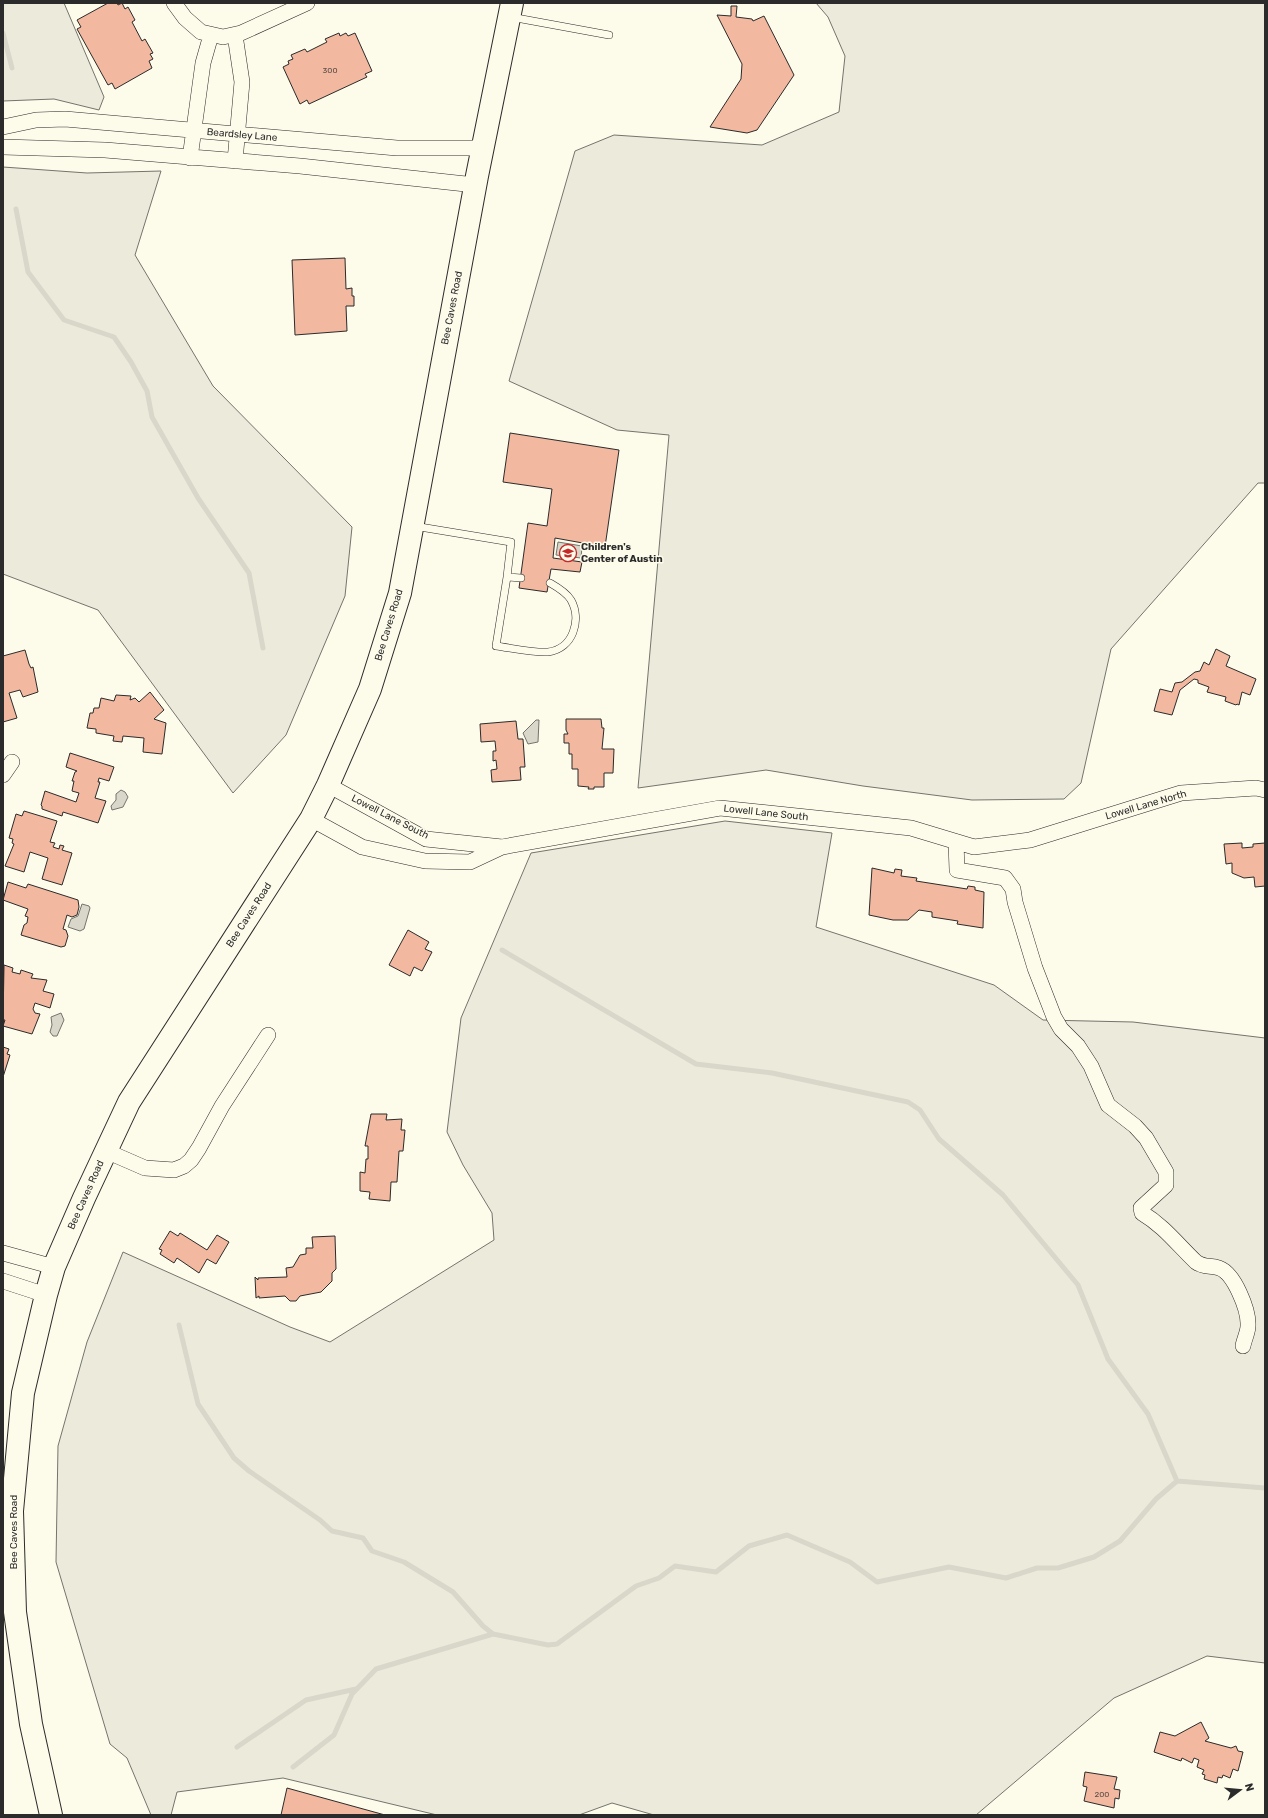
<svg xmlns="http://www.w3.org/2000/svg" width="1268" height="1818" viewBox="0 0 1268 1818" font-family="Rubik,sans-serif">
<rect width="100%" height="100%" fill="#fdfbea"/>
<!-- green -->
<path fill="#ecebdb" stroke="#74746e" d="M3 3H64L104 97 99 110 54 99 3 101Z
M816 3H1265V483H1258L1111 649 1081 783 1064 799 972 800 863 786 766 770 638 788 669 435 617 430 509 381 575 151 614 135 762 145 839 112 845 56 828 17Z
M3 167 87 173 161 171 135 255 213 386 352 527 345 596 286 735 233 793 98 610 3 574Z
M725 821 832 833 816 927 994 985 1043 1020 1133 1022 1265 1038V1663L1207 1656 1114 1698 976 1815H654L612 1803 579 1815H437L283 1778 177 1792 171 1815H151L127 1758 110 1744 56 1562 58 1446 87 1342 123 1252 290 1327 330 1342 494 1240 492 1213 463 1165 447 1132 461 1018 531 853Z"/>
<!-- water -->
<path fill="#d8d7c9" stroke="#74746e" d="M558 542 582 546 581 558 556 555Z
M536 720H539L538 742 528 744 523 733Z
M121 790 125 792 128 797 123 807 112 810 111 806 116 800V794Z
M82 904 89 906 90 908 84 929 80 931 68 927 71 919 78 916Z
M61 1013 64 1020 57 1036H53L50 1032 52 1025 51 1017Z"/>
<g fill="none" stroke-linecap="round" stroke-linejoin="round">
<!-- stream -->
<path stroke="#d8d7c9" stroke-width="5" d="M3 33 12 68
M16 209 28 272 64 320 114 337 131 362 147 391 152 417 198 498 249 573 263 648
M502 950 696 1064 772 1073 908 1102 920 1110 939 1139 1003 1195 1078 1285 1108 1359 1148 1414 1177 1481 1265 1488
M179 1325 198 1404 234 1458 249 1471 320 1520 332 1531 363 1538 372 1551 404 1562 453 1592 483 1626 493 1634 548 1645 557 1644 636 1586 659 1578 675 1566 716 1572 749 1546 787 1535 850 1562 877 1582 949 1567 1006 1578 1037 1568H1058L1094 1557 1120 1541 1156 1499 1177 1481
M237 1747 306 1700 356 1689
M293 1767 334 1735 352 1694 376 1669 493 1634"/>
</g>
<!-- building -->
<path fill="#f2b8a0" stroke="#2b2b2b" d="M108 3H117L118 5 122 3 125 9 128 7 135 20 132 22 142 41 145 39 153 53 150 54 153 59 149 61 152 68 115 89 112 83 108 85 77 29 81 27 77 20Z
M731 6H737L736 17 752 19 753 21 764 16 794 75 757 130 747 133 710 127 741 79 742 64 717 15 731 16Z
M339 33 340 36 346 33 348 36 355 33 372 71 365 74 367 77 309 104 307 100 300 104 283 67 289 64 288 61 293 59 291 55 305 49 307 52 327 42 325 39Z
M345 258 346 289 352 288V296H354V306H346L347 331 295 335 292 260Z
M510 433 619 450 605 547 555 538 553 558 582 562 580 572 551 569 547 592 519 588 528 523 547 526 552 489 503 482Z
M1216 649 1230 656 1226 666 1256 679 1250 695 1242 692 1239 705 1237 704 1236 705 1225 701 1226 697 1207 692 1209 687 1198 683V680L1194 679 1180 690 1172 715 1154 711 1160 689 1172 692 1175 683 1182 682 1195 672 1200 671 1204 662 1209 665Z
M25 650 29 664 31 668 33 667 38 692 23 697 20 690 9 693 17 718 3 722V656Z
M150 692 164 710 154 719 166 723 162 754 143 752 144 738 123 736 122 742 113 741 114 736 96 733V729L87 728 90 713H93L94 708H99L101 698 114 701 116 695 131 696 130 700 135 698 139 702Z
M566 719H601L602 728H604L602 749H614L613 773H604V787H594V789H588L589 787 578 786V769H572V754H569V743H564V734H568L566 730Z
M516 721 518 739H523L525 767H520L521 780 492 782 491 770 497 769 496 760 493 761V751H496L495 741 481 742 480 724Z
M70 753 114 767 109 781 99 778 98 782H100L95 798 106 801 98 823 63 812 62 816 42 809V806L41 805 45 791 76 802 79 793 72 791 74 781H72L75 772 77 771 66 767Z
M24 811 57 821 50 842 55 843 53 847 59 849 60 845 64 846 62 850 72 853 62 885 42 879 48 858 30 852 24 872 5 866 14 844 12 843 13 839 9 838 16 814 22 816Z
M1242 843V848L1253 847V844L1265 843V886L1255 887 1254 877 1244 878 1232 873V863L1226 864 1224 844Z
M872 868 894 873 895 869 902 870 901 876 917 878 916 881 967 889 968 886 975 887V890L984 892 983 928 957 924 958 921 932 917V912L919 910 908 920H893L869 915Z
M8 882 26 888 28 884 78 900 79 907 77 915 72 917 67 915 63 929 66 930 68 936 65 946 61 947 21 935 24 925 27 923 28 917 25 916 28 909 3 900Z
M408 930 429 942 425 949 432 952 422 971 414 967 410 976 389 965Z
M4 965 13 968 12 972 20 974 21 970 33 974 31 978 47 980 43 991 54 994 50 1008 35 1003 33 1009 35 1013 40 1014 32 1034 3 1026 5 1020H3Z
M3 1047 9 1049 7 1054 10 1055 3 1077Z
M371 1114H387L386 1120 402 1119 401 1130H405L403 1151H399L397 1182H391L390 1201 369 1199 370 1192 360 1191V1172L365 1173 366 1159H368V1146H365Z
M170 1231 178 1236 180 1233 207 1250 217 1235 229 1242 216 1264 207 1259 199 1273 177 1258 174 1263 160 1254 162 1250 159 1249Z
M335 1236 336 1269 332 1273V1281L321 1292 300 1296 296 1301H290L285 1296 259 1298V1296L256 1298 255 1277 258 1280V1278L287 1277 286 1268 293 1267 300 1255 306 1254V1248H313L312 1237Z
M1201 1722 1209 1738 1205 1741 1231 1748 1236 1746 1238 1751 1243 1752 1238 1771 1233 1769 1230 1778 1223 1775 1222 1778 1218 1777 1217 1783 1204 1779 1205 1775 1202 1774 1204 1770 1197 1767 1199 1760 1194 1758 1192 1763 1182 1758 1181 1761 1154 1752 1160 1732 1175 1736Z
M1085 1772 1117 1777 1114 1789 1120 1790 1119 1799 1115 1798 1114 1808 1084 1801 1087 1787 1083 1786Z
M287 1788 385 1815H281Z"/>
<g fill="none" stroke-linecap="round" stroke-linejoin="round">
<!-- lane casing -->
<g stroke="#2b2b2b" stroke-width="8">
<path id="lane" d="M511 17 609 35
M414 526 511 542 507 577
M521 578 507 577 496 646C511 648 534 653 548 652 573 649 582 620 571 600 566 592 557 587 550 583"/>
</g>
<!-- street casing -->
<g stroke="#2b2b2b" stroke-width="16">
<path id="street" d="M174 3 185 18 201 32 223 37 241 33 307 3
M3 127 36 120 65 119 397 148H482
M3 147 105 150 300 166 475 185
M190 158 203 63 211 35
M235 161 242 82 235 35
M3 775 12 762
M328 785 426 839 502 847
M311 819 362 847 425 861 470 862 502 847 720 808 911 828 974 847 1030 840 1181 793 1256 788 1265 790
M956 842 957 870 1005 878 1013 889 1015 902 1035 968 1054 1017 1061 1029 1078 1046 1091 1066 1108 1105 1135 1126 1146 1138 1166 1172V1185L1141 1208 1142 1213C1164 1226 1178 1245 1196 1262 1204 1268 1210 1265 1219 1268 1234 1273 1249 1310 1248 1326 1248 1332 1244 1340 1243 1346
M106 1151 145 1168 174 1170 184 1166 191 1160 199 1148 222 1106 268 1035
M3 1253 54 1267
M3 1281 46 1295"/>
</g>
<!-- primary casing -->
<g stroke="#2b2b2b" stroke-width="24">
<path id="primary" d="M51 1815 31 1724 15 1612 12 1511 23 1393 46 1295 54 1267 84 1198 129 1102 311 819 328 785 370 689 400 593 477 176 512 3"/>
</g>
<!-- lane -->
<use href="#lane" stroke="#fdfbea" stroke-width="7"/>
<!-- street -->
<use href="#street" stroke="#fdfbea" stroke-width="15"/>
<!-- primary -->
<use href="#primary" stroke="#fdfbea" stroke-width="22"/>
</g>
<!-- icons -->
<defs>
<g id="school-ring" transform="scale(0.9)"><circle r="9.5" fill="#fdfbea" stroke="#c62828" stroke-width="1.5"/><path d="M0-5L7-2L0 1L-7-2ZM-4 1L0 2.5L4 1V4Q0 6-4 4Z" fill="#c62828"/></g>
</defs>
<g fill-rule="evenodd">
<use href="#school-ring" x="568" y="553"/>
</g>
<g text-anchor="middle" dominant-baseline="central" stroke-width="3" stroke-linejoin="round" paint-order="stroke">
<!-- number labels -->
<g font-size="8" fill="#5d4e48">
<text x="330" y="70">300</text>
<text x="1102" y="1794">200</text>
</g>
<!-- street labels -->
<g font-size="10" fill="#2b2b2b" stroke="#fdfbea">
<text transform="translate(242 135) rotate(5)">Beardsley Lane</text>
<text transform="translate(452 308) rotate(-79)">Bee Caves Road</text>
<text transform="translate(389 625) rotate(-73)">Bee Caves Road</text>
<text transform="translate(1146 805) rotate(-16)">Lowell Lane North</text>
<text transform="translate(766 813) rotate(6)">Lowell Lane South</text>
<text transform="translate(390 817) rotate(27)">Lowell Lane South</text>
<text transform="translate(249 915) rotate(-57)">Bee Caves Road</text>
<text transform="translate(86 1195) rotate(-66)">Bee Caves Road</text>
<text transform="translate(14 1532) rotate(-90)">Bee Caves Road</text>
</g>
<!-- poi labels -->
<g font-size="10" font-weight="bold" fill="#2b2b2b" stroke="#fdfbea" text-anchor="start">
<text x="581" y="547">Children's<tspan x="581" dy="12">Center of Austin</tspan></text>
</g>
</g>
<!-- border -->
<rect width="1268" height="1818" fill="none" stroke="#2b2b2b" stroke-width="8"/>
<!-- north arrow -->
<g transform="translate(1240 1790) rotate(74)" stroke="#fdfbea" stroke-width="3" paint-order="stroke">
<path d="M0-3L7 15L0 10L-7 15Z" fill="#2b2b2b"/>
<text y="-6" font-size="11" font-weight="bold" text-anchor="middle" fill="#2b2b2b">N</text>
</g>
</svg>
